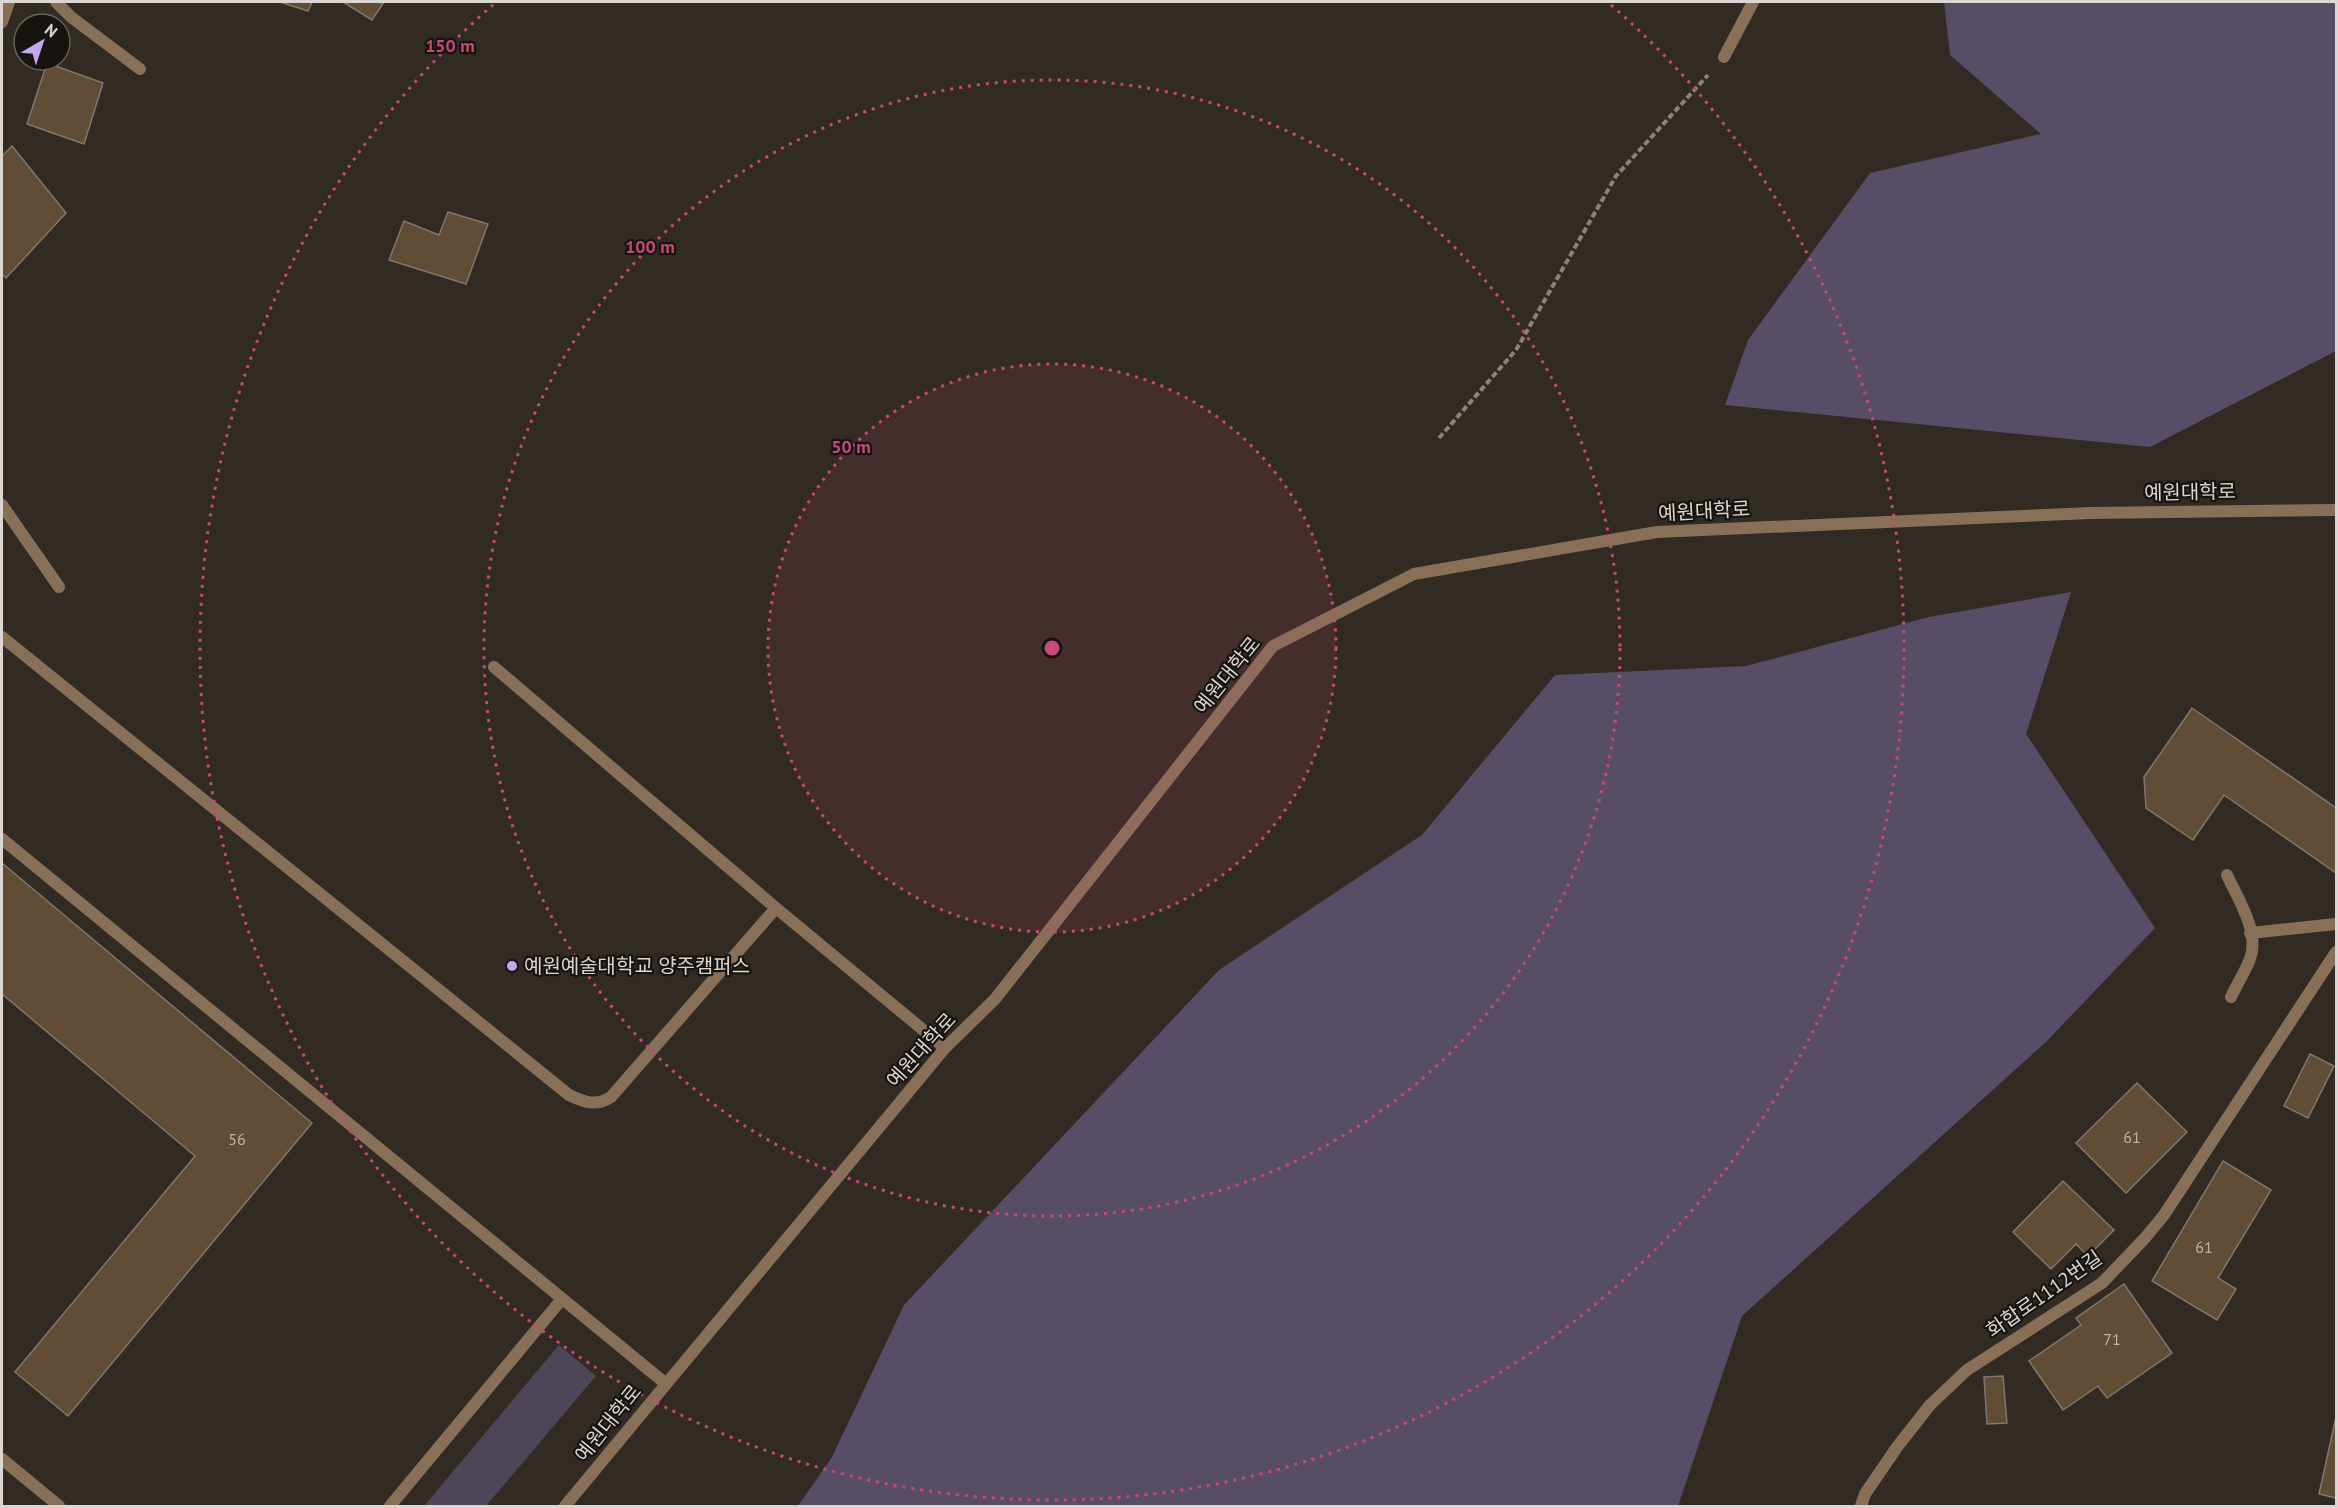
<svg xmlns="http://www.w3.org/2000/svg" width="2338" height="1508" viewBox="0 0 2338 1508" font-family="'PT Sans','Noto Sans KR',sans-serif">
<rect width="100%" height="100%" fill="#322b23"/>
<!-- green -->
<path fill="#4d4658" d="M559 1345 596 1376 486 1506H424Z"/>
<!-- forest -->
<path fill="#584d67" d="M1944 2H2336V351L2150 447 1725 405 1748 340 1870 173 2041 134 1950 55Z
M2071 592 2026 734 2155 928 2046 1042 1742 1316 1678 1506H798L832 1457 904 1305 1219 970 1422 835 1555 675 1746 666 1929 617Z"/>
<!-- building -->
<path fill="#614c36" stroke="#80776f" stroke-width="1.5" d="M280 2H312L308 11Z
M343 2H384L372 20Z
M47 63 103 83 84 144 27 124Z
M12 146 66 213 6 278 2 274V156Z
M448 212 488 224 466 284 389 260 404 221 439 235Z
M2192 708 2336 808V873L2224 795 2193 840 2146 808 2144 777Z
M2 863 312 1123 68 1416 15 1372 195 1156 2 994Z
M2310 1054 2334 1066 2308 1118 2284 1106Z
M2137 1083 2187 1132 2126 1193 2076 1143Z
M2223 1161 2271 1190 2218 1278 2236 1289 2217 1320 2152 1281Z
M2063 1181 2114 1230 2088 1256 2076 1244 2051 1269 2013 1232Z
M2124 1284 2172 1353 2107 1398 2098 1386 2063 1410 2029 1361 2081 1325 2076 1318Z
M2003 1376 2007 1423 1987 1424 1984 1377Z
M2336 1417V1498L2319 1494Z"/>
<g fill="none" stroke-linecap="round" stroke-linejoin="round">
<!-- path -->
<path stroke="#89837d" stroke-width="4" stroke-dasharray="6 3" stroke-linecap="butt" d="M1439 438 1516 350 1616 176 1708 75"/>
<!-- lane -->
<path stroke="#887058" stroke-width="12" d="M2 505 59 587
M2 637 569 1095C584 1102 596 1107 611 1097L776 908 945 1048
M494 667 776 908
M2 839 665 1383
M2227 875C2238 899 2260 932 2250 959 2245 972 2237 984 2231 997
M2250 933 2336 924
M2 1459 59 1506
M390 1506 562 1299"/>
<!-- street -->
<path stroke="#887058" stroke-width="12" d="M56 2 71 17 140 69
M2 22 9 2
M1724 57 1753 2
M565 1506 945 1048 995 999 1273 646 1414 574 1657 532 2090 513 2336 510
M1861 1506 1865 1494 1897 1447 1930 1405 1967 1370 2102 1283 2145 1238 2164 1215 2336 952"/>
</g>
<!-- distance rings -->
<circle cx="1052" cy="648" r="284" fill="#c84879" fill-opacity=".12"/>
<g fill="none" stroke="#c84879" stroke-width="3" stroke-dasharray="3 6">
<circle cx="1052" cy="648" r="284"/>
<circle cx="1052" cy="648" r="568"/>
<path d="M1611 5A852 852 0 1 1 493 5"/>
</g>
<!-- markers -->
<circle fill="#c5a7f1" stroke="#171410" stroke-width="2" cx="512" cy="966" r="6"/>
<g text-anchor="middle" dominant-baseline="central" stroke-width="4.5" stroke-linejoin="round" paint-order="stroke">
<!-- number labels -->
<g font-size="16" fill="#bcb4ab">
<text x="2132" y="1137">61</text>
<text x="237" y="1139">56</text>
<text x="2204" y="1247">61</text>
<text x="2112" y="1339">71</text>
</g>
<!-- street labels -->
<g font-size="20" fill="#dbd6d2" stroke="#171410">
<text transform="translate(2190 492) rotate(-1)">예원대학로</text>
<text transform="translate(1704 511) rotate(-3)">예원대학로</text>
<text transform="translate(1227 675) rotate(-51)">예원대학로</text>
<text transform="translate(921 1050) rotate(-48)">예원대학로</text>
<text transform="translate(2044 1294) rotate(-35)">화합로1112번길</text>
<text transform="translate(608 1423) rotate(-51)">예원대학로</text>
</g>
<!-- poi labels -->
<g font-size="20" fill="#dbd6d2" stroke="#171410" text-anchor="start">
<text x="524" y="966">예원예술대학교 양주캠퍼스</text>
</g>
</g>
<circle cx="1052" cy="648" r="9" fill="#c84879" stroke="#171410" stroke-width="3"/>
<g font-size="18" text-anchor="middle" font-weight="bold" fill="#c84879" stroke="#171410" stroke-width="4.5" stroke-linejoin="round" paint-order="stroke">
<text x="450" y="52">150 m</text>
<text x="650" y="253">100 m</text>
<text x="851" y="453">50 m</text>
</g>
<!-- border -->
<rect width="2338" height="1508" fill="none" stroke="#dbd6d2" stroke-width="6"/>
<!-- north arrow -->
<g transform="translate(42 42) rotate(39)"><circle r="28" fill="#171410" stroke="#65625e" stroke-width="1.5"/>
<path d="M0-4.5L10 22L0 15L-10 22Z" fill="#c5a7f1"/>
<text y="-9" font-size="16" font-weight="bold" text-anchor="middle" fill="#dbd6d2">N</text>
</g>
</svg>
